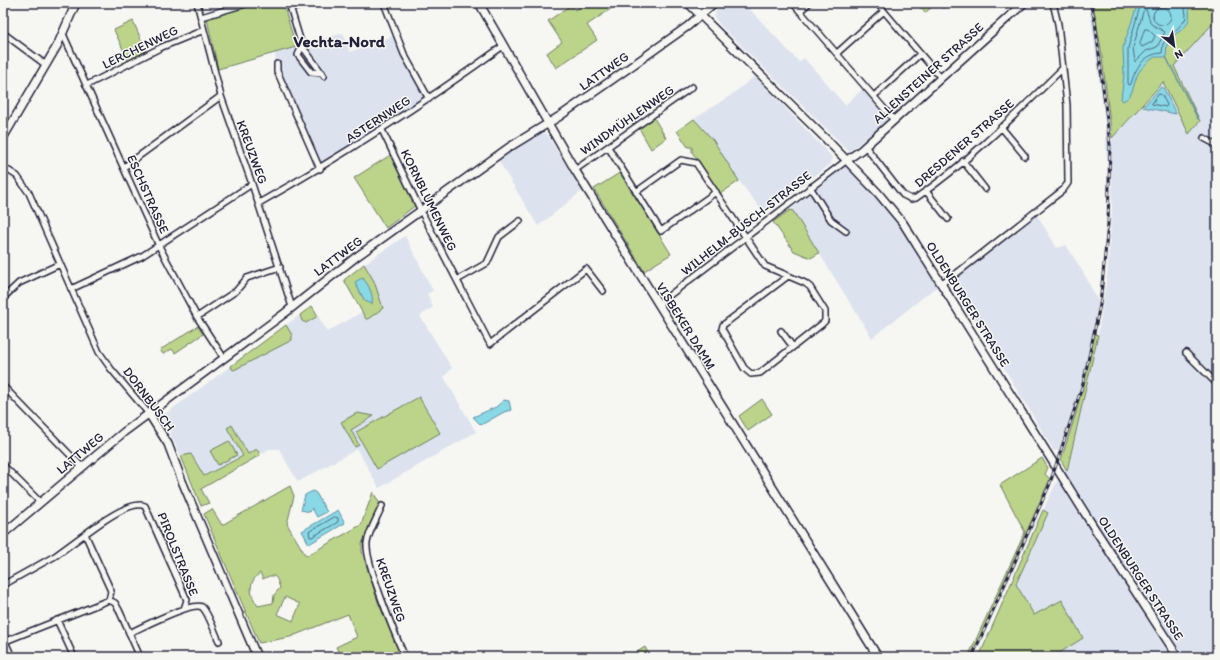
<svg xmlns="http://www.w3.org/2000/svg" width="1220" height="660" viewBox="0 0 1220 660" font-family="Itim,sans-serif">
<rect width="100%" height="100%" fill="#f6f6f2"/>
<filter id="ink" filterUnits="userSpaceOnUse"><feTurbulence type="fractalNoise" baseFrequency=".025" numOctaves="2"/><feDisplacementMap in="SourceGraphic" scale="8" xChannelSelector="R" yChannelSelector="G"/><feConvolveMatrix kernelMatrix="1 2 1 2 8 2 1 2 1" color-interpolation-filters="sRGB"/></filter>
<g filter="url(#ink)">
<!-- built -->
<path fill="#dce3ee" d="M722 3H744L799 62 804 58 845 105 863 89 888 120 850 151 846 148 721 26 714 17 718 7Z
M1089 3H1092L1096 19 1111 154 1112 138 1163 82 1189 133 1200 121 1174 66 1217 19V657H1053L1083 638 1034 616 1016 584 1048 514 1043 510 1057 481 1068 469 1098 335 1107 276 1112 211V160L1111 187H1108L1105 121Z
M343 33 350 52 396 35 429 99 320 169 277 71 275 53Z
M755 76 832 157 831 164 764 213 739 181 713 140 694 119 731 95Z
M546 133 582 191 538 226 498 160 538 134Z
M847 160 878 193 941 283 872 338 793 211 790 210 839 171Z
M1037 215 1057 248 1066 245 1083 272 1100 305 1096 318 1098 319 1084 385 1061 460 1029 536 974 657H971L1026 535 1061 450 1054 451 978 325 954 280Z
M405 236 433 291 427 294 433 307 420 316 452 368 444 377 476 432 379 488 357 449 298 482 279 449H269L260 455 258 450 248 455 227 428 243 456 204 476 192 454 181 456 163 420 165 414 231 366 234 370 292 335 286 325 300 315 302 321 306 323 318 316 327 332 362 312 366 319 383 308 374 281 364 264Z"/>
<!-- green -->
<path fill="#bbd48a" stroke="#6e7b62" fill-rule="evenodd" d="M260 3H283L296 47 218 69 207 19Z
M587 3 618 4 587 25 597 40 556 68 547 53 562 42 548 21 571 5 575 10Z
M916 3H936L925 13Z
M1093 3H1214L1217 6V19L1174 66 1200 121 1189 134 1163 82 1112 138 1101 49Z
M133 21 147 53 129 62 114 30Z
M654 118 666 138 651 149 639 128Z
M694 119 713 140 739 181 720 194 692 152V147H688L677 131Z
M392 154 416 205 386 228 354 178Z
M621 172 671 254 644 271 594 189Z
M790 210 793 211 819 253 811 258 794 251 773 222Z
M364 264 374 281 383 308 368 319H366L344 280ZM363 278 370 291 365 301 358 288Z
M312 306 318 316 306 323 302 321 300 315Z
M286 325 292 335V340L234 370 232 369 231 366Z
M198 326 203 334 175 353 172 349 163 354 160 350Z
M1095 334 1098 335 1067 471 1061 460 1076 413Z
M419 397 440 433 377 469 356 432Z
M762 399 772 414 748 431 739 416Z
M357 413 374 416 351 430 359 445 355 447 341 422Z
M232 425 248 454 257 449 260 455 201 489 209 503 201 506 181 456 191 454 204 476 243 456 227 428Z
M229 441 237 455 218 465 210 451Z
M1042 458 1048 468 1045 474 1050 479 971 657H968L1025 532 1000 485Z
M290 486 294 496 287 524 306 556 361 525 373 492 380 504 362 544V552L378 602 402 657H341L336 647 357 637 348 614 290 637 259 643 204 514 212 509 222 525ZM260 573 263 579 269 576H274L277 579 280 588 274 595 273 603 258 606C250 595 247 583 260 573ZM285 597 300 604 293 621 277 614Z
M1043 510 1048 513 1016 584 1034 615 1062 600 1083 638 1053 657H979Z
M645 647 650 657H629Z"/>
<!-- water -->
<path fill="#89d8e6" stroke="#608fa2" d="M1138 3H1188C1195 34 1174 27 1167 45 1166 49 1167 53 1166 57H1155C1150 60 1143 66 1139 72 1133 81 1135 96 1123 101L1121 99 1124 74 1123 47Z
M1161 87 1164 89 1176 114 1143 107Z
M362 278C368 282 374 296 372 304L365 301 356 285 355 282Z
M504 400 509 401 511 410 504 412 481 425 473 417 496 407Z
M313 491 316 493 327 512 317 517 312 508 310 512 301 510 305 495Z
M338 510 345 523 309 544 302 531Z"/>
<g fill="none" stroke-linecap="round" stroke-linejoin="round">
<!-- shore -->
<path stroke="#4b6b7f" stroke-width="1" d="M1141 3 1128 48V83L1129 85 1131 84C1135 68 1144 54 1162 53L1163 44 1167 38 1181 25 1185 20 1186 15 1184 3
M1153 16a9 9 0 1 1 18 0a9 9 0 1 1-18 0Z
M1146 9 1151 24 1165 32 1157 47 1146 51 1135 62 1133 48 1143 12Z
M1145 29H1148L1155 36 1152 42 1142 47 1140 44Z
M1159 94 1162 95 1167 105 1166 107 1152 104Z
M335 517 338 518V522L312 537H310L309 532Z"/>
<!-- stream -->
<path stroke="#608fa2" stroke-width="1.5" d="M1166 57 1198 119"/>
<!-- street casing -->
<g stroke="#22223b" stroke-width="8">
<path id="street" d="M197 3 221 96 252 184 292 307
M289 3 302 46 324 76
M384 3 404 54 429 99
M793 3 894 120
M877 3 941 78
M943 4 944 3
M290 8 314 3
M800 11 809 3
M201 17 249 3
M3 33 46 65
M63 34 159 246 197 317 224 358
M302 46 298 55 311 72 322 73
M837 53 884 11
M277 64V71L320 169
M87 85 162 47 204 30
M874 96 920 54
M1001 127 1025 156
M382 130 421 211 490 344 586 269 603 291
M1204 138 1217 145
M865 146 903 195 911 199 916 198C970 161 1017 113 1063 68
M608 147 661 231 716 192
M963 161 985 189
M3 167 17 176 29 193 99 352 111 369 149 414
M124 167 221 96
M575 170 692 87
M810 187 831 220 846 231
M926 191 948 219
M636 192 681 160 696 163 765 266 805 283 810 287 825 311V321L822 324 760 373 751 374 744 368 722 329 723 325 788 276
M259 203C344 155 424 103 503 46
M457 280 487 263 499 237 520 221
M941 283 952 277 1063 190 1068 183 1067 105 1058 24 1053 3
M71 289 142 256 252 184
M3 298 19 283 60 264
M658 304 847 160
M197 317 236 291 247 278 280 267
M781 331 793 347
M1186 353 1217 384
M3 386 81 466
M3 465 40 502
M382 506C377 518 369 531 367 543 365 563 396 637 405 657
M3 585 55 556 85 534
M57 620 74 657
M129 633C141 628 192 601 202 607 208 612 215 633 219 641
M3 637 12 657
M3 642 109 600
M140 657 119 610 115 603 109 600 111 591 85 534C97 525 132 499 145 506L187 600 184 609"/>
</g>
<!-- secondary casing -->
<g stroke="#22223b" stroke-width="10">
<path id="secondary" d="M479 3 575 170 878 657
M688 3 827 140 878 193 903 223 1093 526 1178 657
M3 138 57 46 76 3
M847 160 861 150 1024 3
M149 414 168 444 182 481 257 657
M3 534 124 432 285 313 356 257 508 148 560 116 626 70 688 26 714 3
M1215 657 1217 655"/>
</g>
<!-- street -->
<use href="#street" stroke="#f6f6f2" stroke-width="5"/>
<!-- secondary -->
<use href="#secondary" stroke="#f6f6f2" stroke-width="7"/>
<!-- rail casing -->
<g stroke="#22223b" stroke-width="3">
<path id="rail" d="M972 657 1049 486 1083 384 1100 305 1108 224 1110 145 1095 21 1090 3"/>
</g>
<!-- rail -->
<use href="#rail" stroke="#f6f6f2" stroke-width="1.5" stroke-dasharray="4.5" stroke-linecap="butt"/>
</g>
</g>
<g text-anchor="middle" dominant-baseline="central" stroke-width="3" stroke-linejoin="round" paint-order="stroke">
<!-- street labels -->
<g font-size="13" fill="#22223b" stroke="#f6f6f2">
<text transform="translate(140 47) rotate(-26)">LERCHENWEG</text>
<text transform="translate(604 71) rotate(-35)">LATTWEG</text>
<text transform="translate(928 73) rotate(-42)">ALLENSTEINER STRASSE</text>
<text transform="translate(378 119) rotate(-33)">ASTERNWEG</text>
<text transform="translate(627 120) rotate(-35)">WINDMÜHLENWEG</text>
<text transform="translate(964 143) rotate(-41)">DRESDENER STRASSE</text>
<text transform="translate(252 152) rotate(70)">KREUZWEG</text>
<text transform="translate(148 194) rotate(66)">ESCHSTRASSE</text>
<text transform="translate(429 200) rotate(64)">KORNBLUMENWEG</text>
<text transform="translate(746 223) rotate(-38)">WILHELM-BUSCH-STRASSE</text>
<text transform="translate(338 256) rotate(-37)">LATTWEG</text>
<text transform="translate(968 304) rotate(58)">OLDENBURGER STRASSE</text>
<text transform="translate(686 326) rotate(58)">VISBEKER DAMM</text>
<text transform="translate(149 399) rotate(53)">DORNBUSCH</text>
<text transform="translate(80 453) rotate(-40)">LATTWEG</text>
<text transform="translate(178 554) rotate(68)">PIROLSTRASSE</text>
<text transform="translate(1141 578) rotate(57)">OLDENBURGER STRASSE</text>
<text transform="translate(391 590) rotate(71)">KREUZWEG</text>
</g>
<!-- district labels -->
<g font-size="17" font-weight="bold" fill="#22223b" stroke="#f6f6f2">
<text x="339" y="41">Vechta-Nord</text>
</g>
</g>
<!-- margin -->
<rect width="1220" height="660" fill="none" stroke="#f6f6f2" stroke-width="16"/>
<rect x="8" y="8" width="1204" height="644" fill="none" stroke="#22223b" stroke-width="1.5" filter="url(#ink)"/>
<!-- north arrow -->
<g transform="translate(1174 46) rotate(151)" stroke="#f6f6f2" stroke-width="3" paint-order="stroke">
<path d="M0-3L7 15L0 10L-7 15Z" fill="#22223b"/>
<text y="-6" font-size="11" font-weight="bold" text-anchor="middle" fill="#22223b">N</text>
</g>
</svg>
